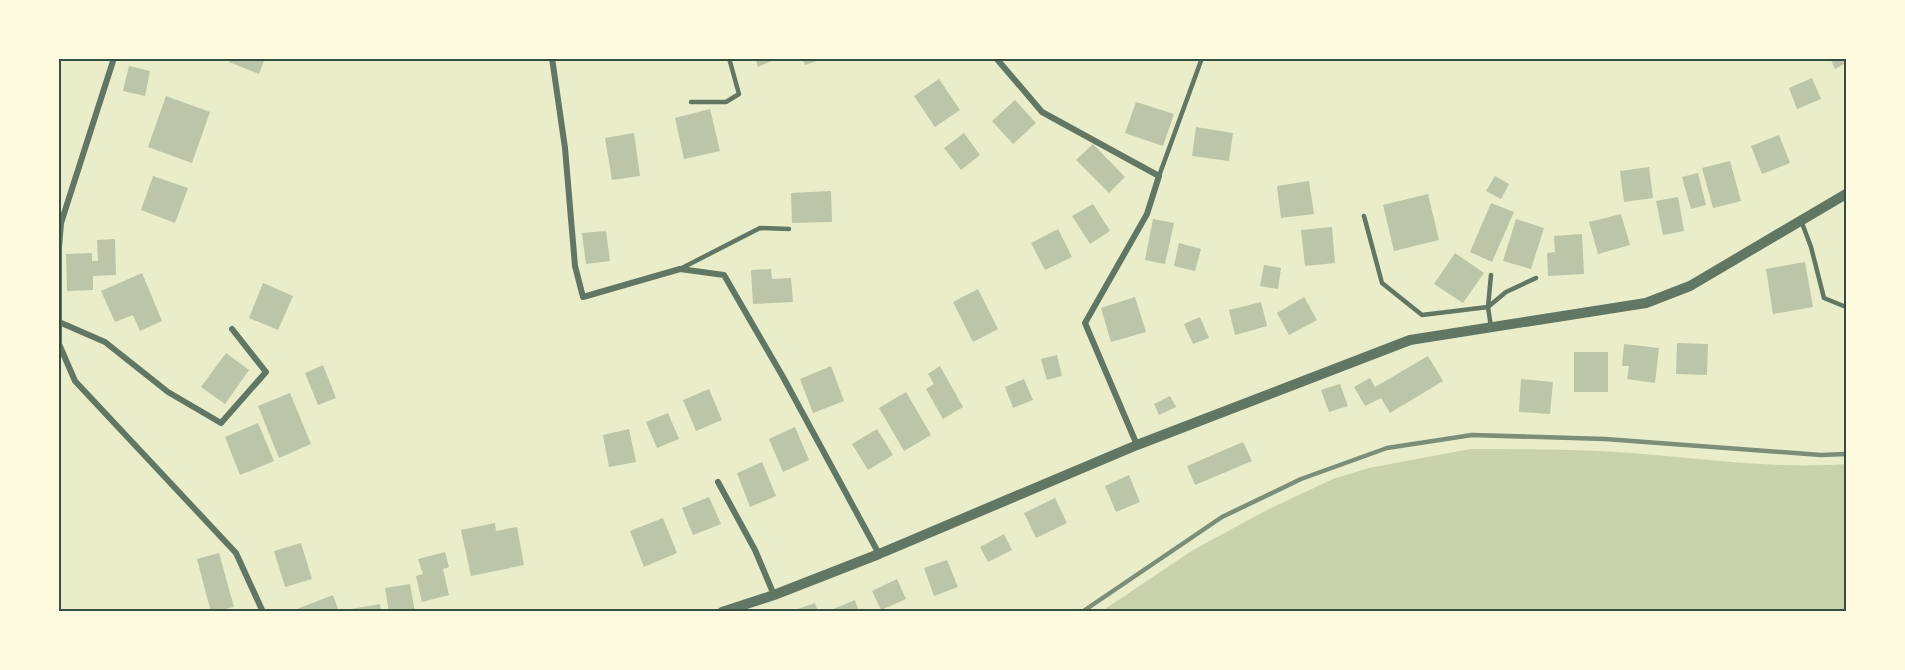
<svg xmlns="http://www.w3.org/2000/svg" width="1905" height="670" viewBox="0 0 1905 670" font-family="Mulish,sans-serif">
<rect width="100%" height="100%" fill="#e9edc9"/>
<!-- green -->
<path fill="#cad2ad" d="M1470 449C1513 449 1556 449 1599 451 1681 455 1764 470 1846 464V611H1102L1193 550 1267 510 1333 479 1369 468Z"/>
<!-- building -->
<path fill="#bcc5a7" d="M230 58H265L259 74 229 62Z
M755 58H778L758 67Z
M802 58H822V59L805 65Z
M1830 58H1846V63L1835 69Z
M129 66 150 71 145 96 123 91Z
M1812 78 1821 99 1797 109 1789 88Z
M939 79 960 110 935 127 914 96Z
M166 96 210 112 192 163 148 147Z
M1015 100 1036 123 1013 144 992 121Z
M1136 102 1174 114 1163 146 1125 133Z
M710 109 720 151 684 159 675 118Z
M1196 127 1233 133 1229 161 1192 156Z
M634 133 640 176 612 180 605 138Z
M964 133 980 155 961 170 944 148Z
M1779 135 1790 163 1762 174 1751 146Z
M1093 144 1125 177 1109 193 1076 160Z
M1730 161 1741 201 1713 208 1702 168Z
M1649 167 1653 198 1624 202 1620 171Z
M1698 173 1706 205 1691 209 1682 177Z
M153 176 188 188 175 223 141 210Z
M1495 176 1509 184 1501 199 1486 191Z
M1309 181 1314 214 1281 218 1277 186Z
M831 191 832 222 792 223 791 193Z
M1428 194 1439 240 1394 251 1383 205Z
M1678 197 1684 231 1663 235 1656 201Z
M1491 203 1514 212 1492 262 1470 252Z
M1093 204 1110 231 1090 244 1072 216Z
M1621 214 1630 245 1598 254 1589 222Z
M1153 219 1174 223 1165 264 1145 260Z
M1516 219 1544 228 1531 269 1503 261Z
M1332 227 1335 263 1305 266 1301 230Z
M1058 229 1072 257 1045 270 1031 243Z
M606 231 610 261 586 264 582 233Z
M1582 234 1584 274 1548 276 1547 253 1555 252 1554 236Z
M115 239 116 275 93 276V290L67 291 66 254 92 253V261H98L97 240Z
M1179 243 1201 249 1195 271 1174 266Z
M1455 253 1484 273 1463 303 1434 284Z
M1805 262 1813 307 1773 314 1766 269Z
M1264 265 1281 268 1278 289 1260 286Z
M771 269 772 279 791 278 793 302 753 304 751 270Z
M142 273 162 321 140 331 133 315 115 322 101 291Z
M263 283 293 296 278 330 249 318Z
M978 289 998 329 973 342 953 302Z
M1135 297 1146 332 1111 342 1101 308Z
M1304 297 1317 320 1289 335 1277 313Z
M1261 302 1267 326 1235 335 1229 310Z
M1200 317 1209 338 1193 344 1184 324Z
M1677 343 1708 344 1707 375 1676 374Z
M1624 344 1659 348 1655 383 1627 379 1629 366H1622Z
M1574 352H1608V392H1574Z
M226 353 249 370 225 404 201 387Z
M1057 355 1062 376 1047 380 1041 359Z
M1428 356 1443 381 1390 413 1381 398 1365 406 1354 387 1370 378 1375 387Z
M323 365 336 398 318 405 305 373Z
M831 366 844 401 813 413 800 379Z
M940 366 963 407 943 419 926 389 934 384 928 374Z
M1024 379 1033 400 1013 408 1005 387Z
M1521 379 1553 382 1550 414 1519 412Z
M1340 384 1348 406 1329 412 1321 390Z
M709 389 722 420 696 431 683 400Z
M906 392 931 435 904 451 879 408Z
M290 393 311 444 279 458 258 406Z
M1170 396 1176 407 1159 415 1154 404Z
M668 413 679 439 657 448 646 422Z
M258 423 274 461 240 475 225 437Z
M795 427 809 460 783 472 769 439Z
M629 429 636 462 609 467 603 435Z
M877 429 893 455 868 470 852 444Z
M1243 442 1252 461 1195 485 1187 466Z
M762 462 776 496 750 507 737 473Z
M1129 475 1140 502 1116 512 1105 486Z
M709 497 721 524 693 535 682 508Z
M1055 498 1067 523 1036 538 1024 513Z
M663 518 677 553 644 567 630 531Z
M495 523 496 531 517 527 524 565 471 576 461 530Z
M1004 534 1012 550 988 562 980 547Z
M301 543 312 579 285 587 274 551Z
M445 552 449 567 443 569 449 595 422 602 416 576 423 574 418 559Z
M219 553 234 607 211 612 197 559Z
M947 560 958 587 934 596 924 568Z
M897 579 906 599 881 610 872 591Z
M410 584 415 612H389L385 588Z
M333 595 339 612H298L297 609Z
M855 600 859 612H834L833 609Z
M815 603 818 612H792V611Z
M380 604 381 612H346V610Z"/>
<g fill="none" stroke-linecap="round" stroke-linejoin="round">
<!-- service -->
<path stroke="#617663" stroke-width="4.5" d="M691 102H726L739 94 729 58
M1159 176 1202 58
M1364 216 1382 283 1422 315 1488 307 1491 327
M1802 223 1811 247 1824 298 1846 307
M680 269 760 228 789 229
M1491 275 1488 307 1506 292 1536 278"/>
<!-- minor -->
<path stroke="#617663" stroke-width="6" d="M114 58 61 223 59 247V344L75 381 236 553 263 612
M552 58 565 148 575 266 583 297 680 269 724 275 783 377 879 554
M996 58 1042 112 1159 176 1147 214 1085 323 1137 445
M59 322 105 342 168 392 221 423 266 372 232 329
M718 482 755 550 774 595"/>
<!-- tertiary -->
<path stroke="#617663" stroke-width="10" d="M722 612 774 595 879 554 1137 445 1410 340 1646 303 1690 286 1846 194"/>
<!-- rail -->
<path stroke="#7c8e77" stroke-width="4.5" d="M1082 612 1222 517 1301 479 1387 448 1472 435 1605 439 1821 455 1846 454"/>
</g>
<!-- border -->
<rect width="1905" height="670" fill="none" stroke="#fefae0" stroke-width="120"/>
<rect x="60" y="60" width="1785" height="550" fill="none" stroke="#344e41" stroke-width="2"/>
</svg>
